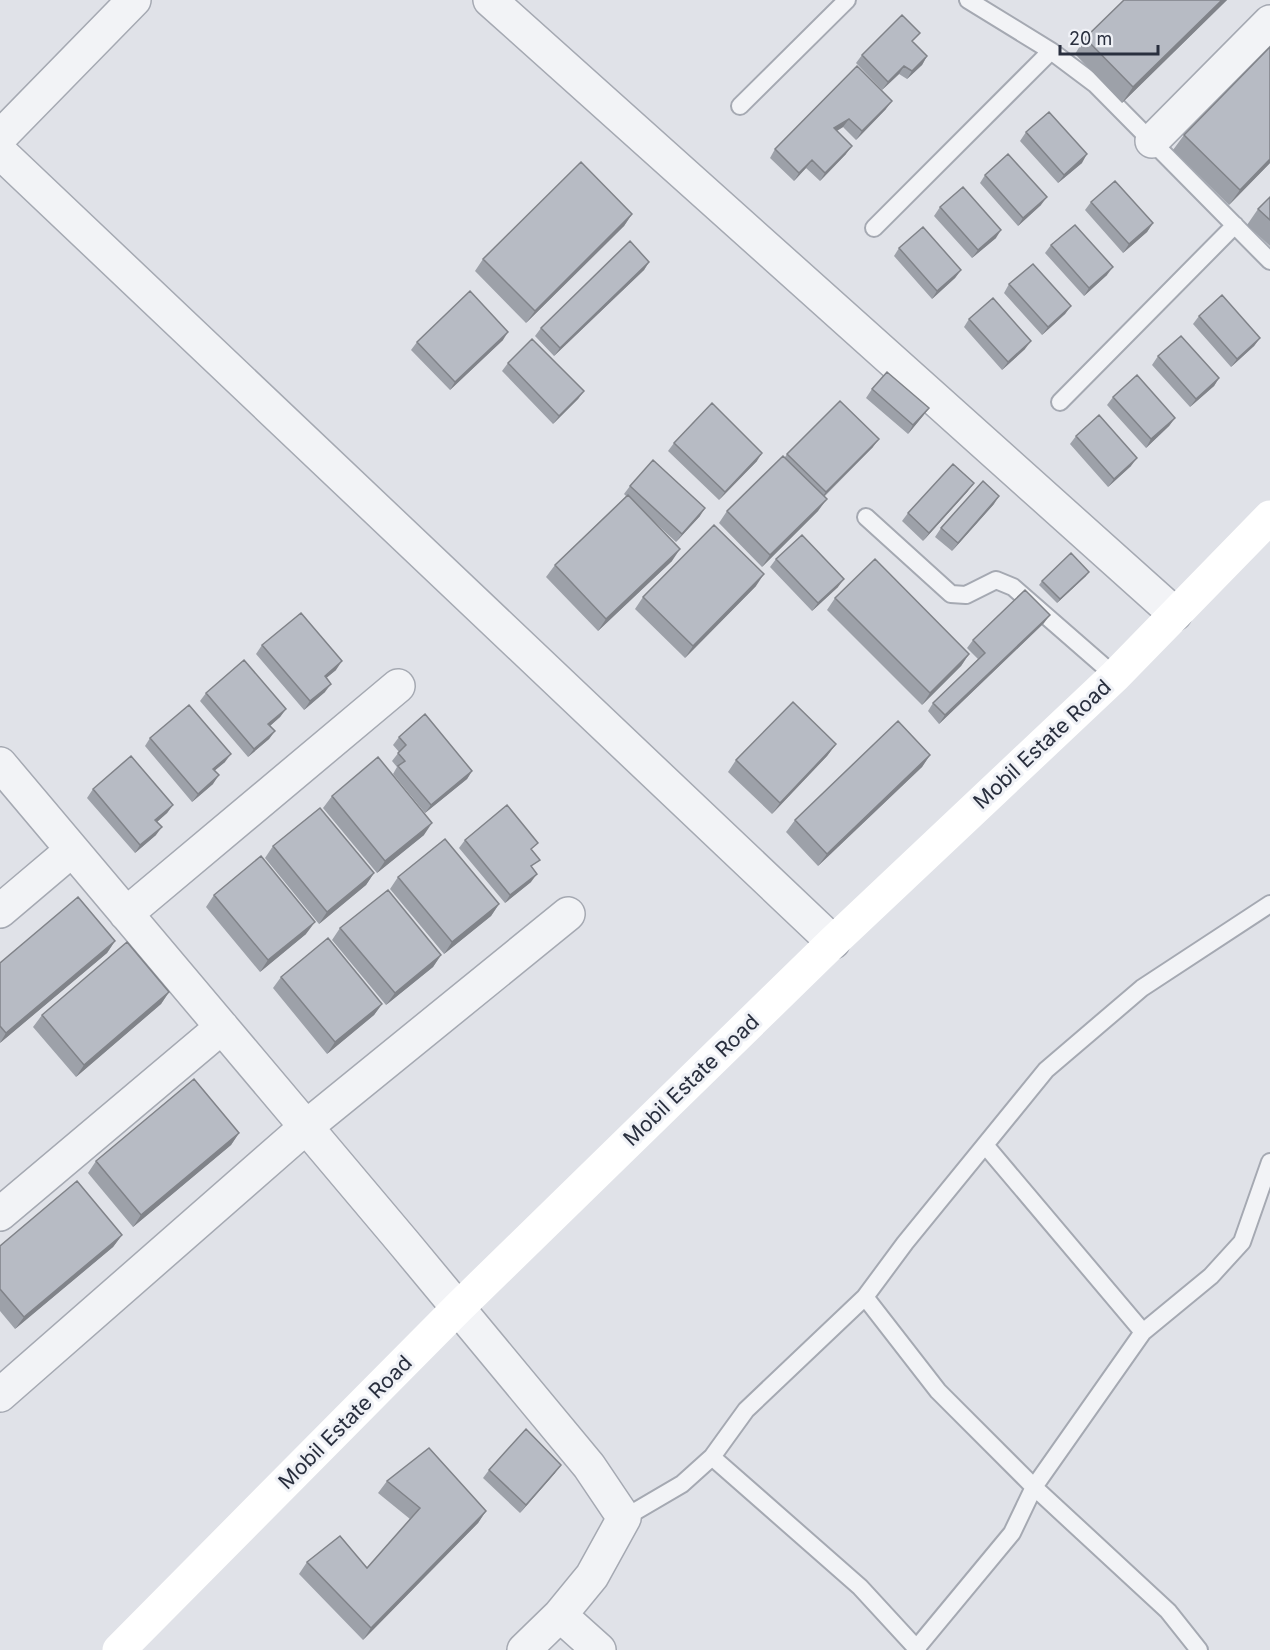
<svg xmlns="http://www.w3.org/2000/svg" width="1270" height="1650" viewBox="0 0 1270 1650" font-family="Inter,sans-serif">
<rect width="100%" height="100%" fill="#e0e2e8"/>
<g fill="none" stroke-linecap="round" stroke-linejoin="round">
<!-- service casing -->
<g stroke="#a5a9b2" stroke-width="20">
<path id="service" d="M968 0 1051 51 1095 84 1270 261
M740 106 847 0
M874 228 1051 51
M1060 402 1235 225
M866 517 951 594 966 595 996 580 1013 587 1115 676
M985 1145 1143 1332
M865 1297 938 1391 1034 1487 1168 1611 1199 1650
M712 1457 746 1410 865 1297 905 1243 1046 1070 1142 988 1270 904
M624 1518 682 1484 712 1457 860 1587 918 1650
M915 1650 1012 1533 1034 1487 1143 1332 1211 1276 1242 1242 1270 1162"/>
</g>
<!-- minor casing -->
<g stroke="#a5a9b2" stroke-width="36">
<path id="minor" d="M490 0 1175 614
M0 137 134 0
M1152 141 1270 22
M0 152 833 942
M0 764 404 1243 589 1466 624 1518 592 1576 560 1615 524 1650
M0 911 72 850
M126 914 398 686
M0 1214 222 1027
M0 1395 306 1127 568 914
M560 1615 599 1650"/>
</g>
<!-- service -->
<use href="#service" stroke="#f2f3f6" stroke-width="16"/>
<!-- minor -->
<use href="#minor" stroke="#f2f3f6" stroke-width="33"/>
<!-- secondary -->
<path stroke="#fff" stroke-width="33" d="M119 1650 457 1309 833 942 1115 676 1270 517"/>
</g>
<!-- wall -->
<path fill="#9da1a9" d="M1124 0H1227L1122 103 1075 54 1085 38Z
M913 42 927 56 922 65 907 79 899 74 882 90 856 63 862 55Z
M1270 47V163L1229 205 1173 150 1184 135Z
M857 66 886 109 856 140 843 127 837 131 846 154 820 181 806 168 794 181 770 158 775 149Z
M1026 132 1082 163 1058 183 1020 141Z
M985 175 1041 205 1018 226 980 183Z
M1270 197V246L1247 225 1258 209Z
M1091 202 1153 223 1147 232 1123 253 1085 210Z
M940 207 996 238 972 258 934 216Z
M632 214 624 226 526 323 475 271 483 259Z
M1051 245 1107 275 1084 296 1045 253Z
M899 248 961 270 955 278 932 299 894 256Z
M649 262 644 270 554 356 535 336 541 328Z
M1009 284 1071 306 1065 314 1042 335 1004 293Z
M1199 316 1260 338 1254 346 1231 367 1193 324Z
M969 319 1025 349 1002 370 964 327Z
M503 340 450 390 411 350 417 342Z
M1158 356 1219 378 1214 386 1190 407 1152 365Z
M508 363 584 391 578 399 553 424 502 371Z
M872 389 929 408 908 434 866 398Z
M1113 397 1175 418 1169 426 1146 448 1107 405Z
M1076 436 1131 466 1108 487 1070 444Z
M674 443 757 461 719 500 668 451Z
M873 447 824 497 818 511 762 567 719 523 727 511 785 457 787 454Z
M630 486 700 516 676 542 648 516 672 561 598 631 546 577 555 565 626 496 624 494Z
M968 491 923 541 902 521 908 513Z
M994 504 952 551 935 537 941 528Z
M776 559 838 587 812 611 770 567Z
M1086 576 1057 603 1039 585 1042 581Z
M756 586 685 658 635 609 643 597Z
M835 598 969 654 961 666 922 705 827 610Z
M1044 623 939 724 928 711 933 703 978 659 967 648 973 640Z
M262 645 336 670 326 678 325 692 304 710 256 654Z
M206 693 286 709 280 717 270 726 275 731 269 739 248 757 200 701Z
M399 737 472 771 467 779 425 813 393 774 397 767 392 761 399 752 393 745Z
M150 738 225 762 215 770 213 784 192 802 145 746Z
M836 744 827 756 772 814 728 772 736 760Z
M930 755 922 767 818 866 786 832 795 820Z
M93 789 173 805 167 813 157 822 156 835 135 853 87 798Z
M332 796 424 835 377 873 323 808Z
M465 840 533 851 531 882 505 903 459 848Z
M273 846 374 873 366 885 319 924 265 858Z
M398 877 499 904 491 916 444 954 390 889Z
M214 895 306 934 260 972 206 907Z
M340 928 441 955 433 967 386 1005 332 940Z
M115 941 107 953 0 1043V963Z
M281 977 382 1004 374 1015 327 1054 273 988Z
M169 992 161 1004 76 1077 33 1027 42 1015Z
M239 1133 231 1145 133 1227 88 1173 96 1161Z
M122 1235 113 1247 15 1329 0 1311V1246Z
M489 1470 555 1473 520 1513 483 1478Z
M387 1481 486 1511 478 1523 363 1640 299 1574 307 1562 367 1568 410 1519 378 1493Z"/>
<!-- shaded-wall -->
<path fill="#808389" d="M1222 0H1227L1122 103 1133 87Z
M927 56 922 65 907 79 912 71Z
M904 66 899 74 882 90 888 82Z
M892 101 886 109 856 140 862 131Z
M849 119 843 127 828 136 834 128Z
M852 146 846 154 820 181 825 173Z
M1087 154 1082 163 1058 183 1064 175Z
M1270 159V163L1229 205 1240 190Z
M812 160 806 168 794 181 799 173Z
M1047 197 1041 205 1018 226 1023 218Z
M632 214 624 226 526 323 535 311Z
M1153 223 1147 232 1123 253 1129 244Z
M1001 230 996 238 972 258 978 250Z
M649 262 644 270 554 356 560 348Z
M1113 267 1107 275 1084 296 1089 288Z
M961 270 955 278 932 299 937 291Z
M1071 306 1065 314 1042 335 1048 327Z
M508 332 503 340 450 390 455 382Z
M1260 338 1254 346 1231 367 1237 359Z
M1031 341 1025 349 1002 370 1008 362Z
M1219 378 1214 386 1190 407 1196 399Z
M584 391 578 399 553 424 559 416Z
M929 408 923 416 908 434 913 425Z
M1175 418 1169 426 1146 448 1151 439Z
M879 439 873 447 820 500 826 492Z
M762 453 757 461 719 500 725 492Z
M1137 458 1131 466 1108 487 1114 479Z
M974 483 968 491 923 541 929 533Z
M999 496 994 504 952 551 958 543Z
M827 499 818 511 762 567 770 555Z
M705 508 700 516 676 542 682 534Z
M680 549 672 561 598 631 606 619Z
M1089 572 1086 576 1057 603 1060 599Z
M764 574 756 586 685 658 693 646Z
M844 579 838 587 812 611 818 603Z
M1050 615 1044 623 939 724 945 715Z
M969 654 961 666 922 705 930 693Z
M342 661 336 670 319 684 325 676Z
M331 684 325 692 304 710 310 701Z
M286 709 280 717 263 732 268 724Z
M275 731 269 739 248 757 254 749Z
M836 744 827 756 772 814 780 803Z
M231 754 225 762 207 777 213 769Z
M930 755 922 767 818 866 827 854Z
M472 771 467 779 425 813 431 805Z
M219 775 213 784 192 802 198 794Z
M173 805 167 813 150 828 155 820Z
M432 823 424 835 377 873 385 861Z
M162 827 156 835 135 853 140 845Z
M374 873 366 885 319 924 327 912Z
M537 874 531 882 505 903 510 895Z
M499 904 491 916 444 954 452 942Z
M315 922 306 934 260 972 268 960Z
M115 941 107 953 0 1043 6 1033Z
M441 955 433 967 386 1005 395 993Z
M169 992 161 1004 76 1077 84 1065Z
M382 1004 374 1015 327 1054 335 1042Z
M239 1133 231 1145 133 1227 141 1215Z
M122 1235 113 1247 15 1329 24 1317Z
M561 1465 555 1473 520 1513 526 1505Z
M486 1511 478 1523 363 1640 371 1628Z"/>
<!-- building -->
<path fill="#b7bbc4" stroke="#808389" stroke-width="1.5" d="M1124 0H1222L1133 87 1085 38Z
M902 15 920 33 912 41 927 56 912 71 904 66 888 82 862 55Z
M1270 47V159L1240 190 1184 135Z
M857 66 892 101 862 131 849 119 834 128 852 146 825 173 812 160 799 173 775 149Z
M1049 112 1087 154 1064 175 1026 132Z
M1008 154 1047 197 1023 218 985 175Z
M581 162 632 214 535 311 483 259Z
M1115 181 1153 223 1129 244 1091 202Z
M963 187 1001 230 978 250 940 207Z
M1270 197V220L1258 209Z
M1075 225 1113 267 1089 288 1051 245Z
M923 227 961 270 937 291 899 248Z
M630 241 649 262 560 348 541 328Z
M1033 264 1071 306 1048 327 1009 284Z
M470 291 508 332 455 382 417 342Z
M1222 295 1260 338 1237 359 1199 316Z
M993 298 1031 341 1008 362 969 319Z
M1181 336 1219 378 1196 399 1158 356Z
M532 339 584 391 559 416 508 363Z
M887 372 929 408 913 425 872 389Z
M1137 375 1175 418 1151 439 1113 397Z
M840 401 879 439 826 492 787 454Z
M712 403 762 453 725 492 674 443Z
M1099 415 1137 458 1114 479 1076 436Z
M783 456 827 499 770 555 727 511Z
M653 460 705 508 682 534 630 486Z
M953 464 974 483 929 533 908 513Z
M983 481 999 496 958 543 941 528Z
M628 495 680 549 606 619 555 565Z
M714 525 764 574 693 646 643 597Z
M802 535 844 579 818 603 776 559Z
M1071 553 1089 572 1060 599 1042 581Z
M875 559 969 654 930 693 835 598Z
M1025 590 1050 615 945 715 933 703 985 653 973 640Z
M301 613 342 661 325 676 331 684 310 701 262 645Z
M244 660 286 709 268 724 275 731 254 749 206 693Z
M793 702 836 744 780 803 736 760Z
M189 705 231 754 213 769 219 775 198 794 150 738Z
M425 714 472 771 431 805 398 766 405 761 398 753 406 745 399 737Z
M898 721 930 755 827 854 795 820Z
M131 756 173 805 155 820 162 827 140 845 93 789Z
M378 757 432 823 385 861 332 796Z
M507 805 538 843 531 849 540 860 531 866 537 874 510 895 465 840Z
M320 808 374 873 327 912 273 846Z
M445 839 499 904 452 942 398 877Z
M261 856 315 922 268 960 214 895Z
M388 890 441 955 395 993 340 928Z
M78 897 115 941 6 1033 0 1026V963Z
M328 938 382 1004 335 1042 281 977Z
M127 942 169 992 84 1065 42 1015Z
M194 1079 239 1133 141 1215 96 1161Z
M77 1181 122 1235 24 1317 0 1289V1246Z
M526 1429 561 1465 526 1505 489 1470Z
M429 1448 486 1511 371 1628 307 1562 340 1536 367 1568 420 1508 387 1481Z"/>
<g text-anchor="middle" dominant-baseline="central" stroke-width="6" stroke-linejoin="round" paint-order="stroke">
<!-- street labels -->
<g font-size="21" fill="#292f3e" stroke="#eff1f6">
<text transform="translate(1042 744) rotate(-43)">Mobil Estate Road</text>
<text transform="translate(691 1080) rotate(-44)">Mobil Estate Road</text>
<text transform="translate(345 1422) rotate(-45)">Mobil Estate Road</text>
</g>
</g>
<!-- scale -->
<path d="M1060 45v9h98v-9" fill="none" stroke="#292f3e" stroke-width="3"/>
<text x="1069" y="45" font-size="18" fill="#292f3e" stroke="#eff1f6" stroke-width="4.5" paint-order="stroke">20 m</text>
</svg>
